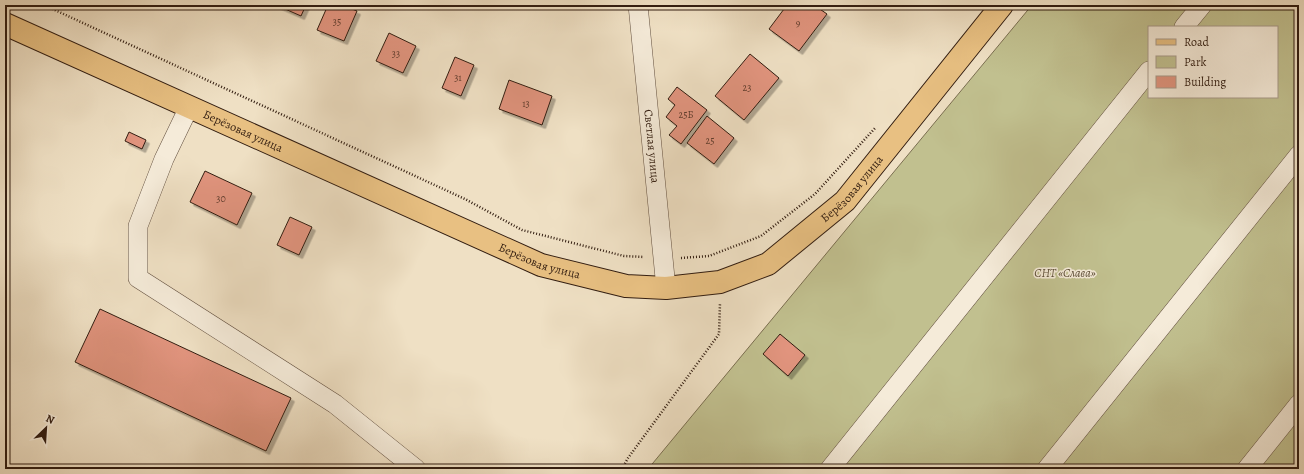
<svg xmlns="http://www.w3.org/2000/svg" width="1304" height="474" viewBox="0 0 1304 474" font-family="Alegreya,serif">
<defs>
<filter id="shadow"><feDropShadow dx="3.5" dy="3.5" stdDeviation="0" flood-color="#0004"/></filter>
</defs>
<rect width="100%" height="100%" fill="#efe0c4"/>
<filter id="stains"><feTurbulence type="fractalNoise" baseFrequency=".005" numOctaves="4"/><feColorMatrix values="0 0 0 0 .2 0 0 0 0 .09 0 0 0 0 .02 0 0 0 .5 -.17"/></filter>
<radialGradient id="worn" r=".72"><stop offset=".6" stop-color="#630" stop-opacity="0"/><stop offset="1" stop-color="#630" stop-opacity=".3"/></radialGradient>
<!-- green -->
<path fill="#c1c08f" stroke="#7a6e50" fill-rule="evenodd" d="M1032 5H1299V469H648ZM1149 27H1277V97H1149Z"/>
<!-- building -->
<path fill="#e1947e" stroke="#321d11" filter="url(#shadow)" d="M276 5H306L301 16Z
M328 5H342L357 11 344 41 317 30Z
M787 5H814L827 14 799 51 769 29Z
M389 33 416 46 403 73 376 61Z
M750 54 779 78 744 120 715 96Z
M455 57 474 65 461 96 442 88Z
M509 80 552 96 542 125 499 109Z
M677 87 707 110 681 144 669 135 677 126 666 117 675 105 668 99Z
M707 116 734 138 714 164 687 143Z
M129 132 146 140 142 149 125 141Z
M205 171 252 193 237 225 190 202Z
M290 217 312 227 299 255 277 245Z
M100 309 291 398 266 451 75 362Z
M780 334 805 355 788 376 763 354Z"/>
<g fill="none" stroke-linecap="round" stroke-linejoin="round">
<!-- minor casing -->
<g stroke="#614e3e" stroke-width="20">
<g id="minor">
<path id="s1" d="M638 5 666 288"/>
<path d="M1184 27 1202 5"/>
<path d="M189 107 164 159 138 226V278L335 404 416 469"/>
<path d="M830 469 1149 71"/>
<path d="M1047 469 1299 155"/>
<path d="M1247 469 1299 404"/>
</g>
</g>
<!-- major casing -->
<g stroke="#321d11" stroke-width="24">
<g id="major">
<path id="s2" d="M5 24 541 265 626 286 666 288 720 282 768 264 845 201 1002 5"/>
</g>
</g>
<!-- path -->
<path stroke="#321d11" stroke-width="2.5" stroke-dasharray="1 2" stroke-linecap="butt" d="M44 5 465 199 522 230 624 256 644 257
M681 258 709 256 761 236 815 194 876 127
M622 469 628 458 719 334 720 303"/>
<!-- minor -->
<use href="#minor" stroke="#f5ebd9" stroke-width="19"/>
<!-- major -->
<use href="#major" stroke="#e8c082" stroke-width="22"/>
</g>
<g text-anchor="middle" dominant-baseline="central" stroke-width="3" stroke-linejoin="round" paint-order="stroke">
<!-- number labels -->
<g font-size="10" fill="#5e3b2c">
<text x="337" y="21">35</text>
<text x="798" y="22">9</text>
<text x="396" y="53">33</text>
<text x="458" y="77">31</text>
<text x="747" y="87">23</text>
<text x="526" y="103">13</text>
<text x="686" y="114">25Б</text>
<text x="710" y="140">25</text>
<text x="221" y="198">30</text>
</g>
<!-- street labels -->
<g font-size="12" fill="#321d11" stroke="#f5ebd9">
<text stroke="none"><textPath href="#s2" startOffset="261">Берёзовая улица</textPath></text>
<text stroke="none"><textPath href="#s1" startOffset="142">Светлая улица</textPath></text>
<text stroke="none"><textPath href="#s2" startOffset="934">Берёзовая улица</textPath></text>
<text stroke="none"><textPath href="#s2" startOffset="585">Берёзовая улица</textPath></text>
</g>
<!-- park labels -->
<g font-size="12" font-style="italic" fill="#5d4e37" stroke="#f5ebd9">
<text x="1065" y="273">СНТ «Слава»</text>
</g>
</g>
<!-- margin -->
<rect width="1304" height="474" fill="none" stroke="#efe0c4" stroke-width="20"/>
<rect x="6" y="6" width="1292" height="462" fill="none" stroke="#321d11" stroke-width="2"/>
<rect x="10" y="10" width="1284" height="454" fill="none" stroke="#321d11"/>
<!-- legend -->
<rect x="1148" y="26" width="130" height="72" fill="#f5ebd9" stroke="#a79989"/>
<rect x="1156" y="39" width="20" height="6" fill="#e8c082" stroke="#a79989"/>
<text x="1184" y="46" font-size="12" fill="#321d11">Road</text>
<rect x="1156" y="56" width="20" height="12" fill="#c1c08f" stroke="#a79989"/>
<text x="1184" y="66" font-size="12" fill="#321d11">Park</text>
<rect x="1156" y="76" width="20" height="12" fill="#e1947e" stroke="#a79989"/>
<text x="1184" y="86" font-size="12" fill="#321d11">Building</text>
<!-- north arrow -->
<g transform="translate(46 428) rotate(25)" stroke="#f5ebd9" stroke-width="3" paint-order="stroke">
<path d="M0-3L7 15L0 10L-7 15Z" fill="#321d11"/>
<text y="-6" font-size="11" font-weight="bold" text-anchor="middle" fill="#321d11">N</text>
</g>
<rect width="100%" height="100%" filter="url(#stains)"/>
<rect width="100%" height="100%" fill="url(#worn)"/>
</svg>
